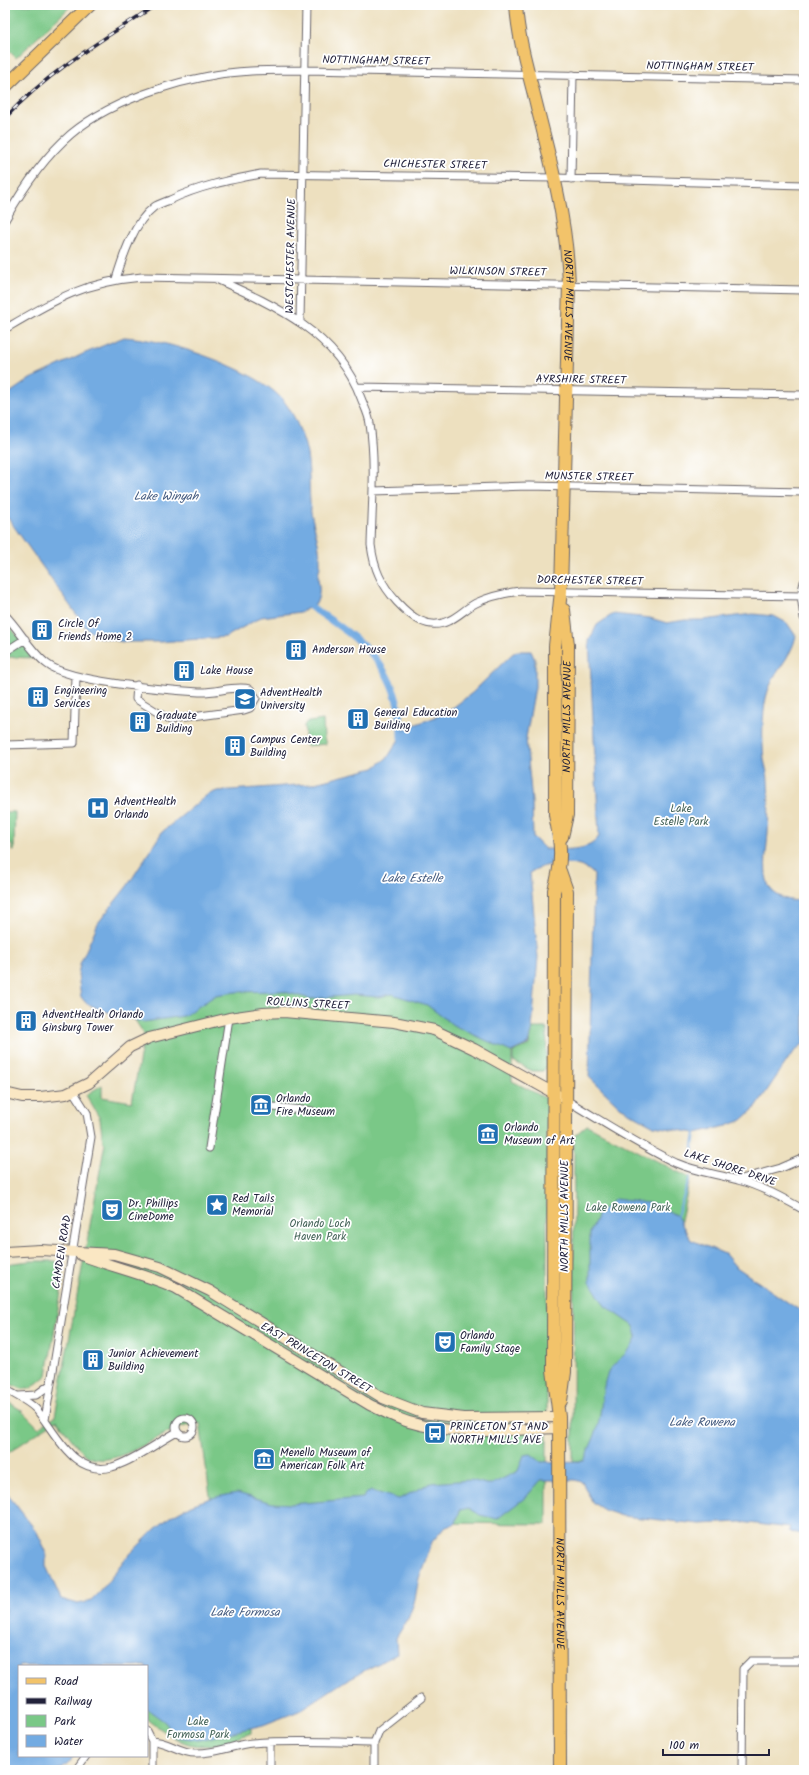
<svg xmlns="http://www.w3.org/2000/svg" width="809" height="1775" viewBox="0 0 809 1775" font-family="Kalam,sans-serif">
<rect width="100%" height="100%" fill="#fff"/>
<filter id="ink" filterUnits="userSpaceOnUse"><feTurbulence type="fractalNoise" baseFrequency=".025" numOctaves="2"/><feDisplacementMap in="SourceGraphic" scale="8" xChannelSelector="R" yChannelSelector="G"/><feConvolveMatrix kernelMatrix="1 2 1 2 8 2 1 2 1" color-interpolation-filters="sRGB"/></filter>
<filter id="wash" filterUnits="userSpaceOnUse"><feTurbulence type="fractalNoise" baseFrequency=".012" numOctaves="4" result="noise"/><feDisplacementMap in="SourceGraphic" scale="16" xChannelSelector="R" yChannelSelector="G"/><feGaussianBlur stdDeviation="0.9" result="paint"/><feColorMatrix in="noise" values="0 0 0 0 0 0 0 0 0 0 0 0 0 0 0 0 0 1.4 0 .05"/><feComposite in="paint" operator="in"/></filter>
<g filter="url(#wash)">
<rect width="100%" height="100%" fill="#ede0bf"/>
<!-- green -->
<path fill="#7ac887" stroke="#4e7561" d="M10 5H72L16 58 5 47V10Z
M10 627 35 656V658L5 657V628Z
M323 720 324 738 326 744 306 746 304 725 308 722Z
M5 812H15L14 851H12V844H5Z
M375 976 512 1029V1081L547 1099V1524L427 1523 216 1540 200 1423C191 1425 182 1426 174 1430 151 1439 113 1468 89 1457 78 1451 65 1429 57 1420L5 1455V1400L21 1410 39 1428 55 1416 105 1143 103 1142 100 1119 86 1095 102 1085V1097L132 1102 144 1034 135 1020 113 1013 192 994Z
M533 1028H547L546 1067 543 1071H532L513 1061V1052L529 1045Z
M587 1125 690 1178 678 1234 622 1460 573 1461 574 1136Z
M30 1261H56L63 1271V1280L47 1375 30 1389H22L5 1382V1264Z
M147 1683 251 1705V1733C199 1752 191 1752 147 1719Z"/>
<!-- water -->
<path fill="#73abe2" stroke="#4a668e" d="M124 337C165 339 244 365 276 393 291 406 299 426 305 445 311 467 308 490 311 512 314 529 321 547 320 565 320 569 318 573 318 577 319 589 321 592 316 604L301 612 261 617 226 637 160 642H123L98 637 87 629 81 621 5 514V396L30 379 83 354Z
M613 614 650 618 667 623 685 620H703L753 614 774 616 787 623 796 636C791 660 771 673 766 698 762 718 762 739 764 759 765 766 768 773 768 780 769 797 769 815 768 832 767 849 763 867 768 884 772 896 792 904 804 899V1043L791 1055 756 1107 742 1120 727 1126 695 1133 654 1126 620 1107 589 1077 594 875C583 859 542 862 530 873L538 957 532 1029 528 1044 511 1052 453 1025 427 1005 392 994 379 997 354 995 311 999 281 991 236 992 216 995 184 1016 143 1022 101 1010 86 1003 81 997 78 975 80 964 98 923 128 885 162 832 207 795 217 791 311 784 374 768 388 757 406 728 446 713 472 693 512 654 517 651H531L535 660V687L526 738 532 802 533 837 545 849C561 849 590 853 599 836L589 641 597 625Z
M615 1199 656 1204 677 1216 691 1240 725 1254 735 1266 796 1308 804 1311V1534L789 1532 790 1528 741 1522 700 1524 622 1516 604 1510 593 1503 582 1482 575 1480H541L526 1497 497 1519 480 1515 469 1508 460 1510 456 1523 444 1528 432 1542 419 1578 415 1600 408 1619 396 1638 397 1654 348 1679 299 1711 263 1725 199 1740 176 1737 165 1722 147 1709V1666H19V1756H73L70 1762 61 1770H5V1491L37 1532 46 1551V1566L61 1599 78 1604 91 1601 101 1591 124 1560 154 1530 171 1516 191 1505 211 1498 237 1493 272 1503 292 1504 363 1498 365 1494 372 1491 399 1499 431 1483 471 1480 486 1484H492L518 1471 524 1455 531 1454 541 1462 584 1461C588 1450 594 1440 597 1429 602 1412 601 1392 607 1375 613 1359 647 1345 633 1325L605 1306 590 1282V1233L598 1214Z"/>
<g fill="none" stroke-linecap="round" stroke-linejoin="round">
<!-- stream -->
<path stroke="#73abe2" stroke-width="2" d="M691 1160 695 1133
M677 1216 690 1177"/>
<!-- canal -->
<path stroke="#73abe2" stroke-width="7" d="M311 607C363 641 402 669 401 737"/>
</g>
</g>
<g filter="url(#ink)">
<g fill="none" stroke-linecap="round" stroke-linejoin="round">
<!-- street casing -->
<g stroke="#696469" stroke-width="9">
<path id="street" d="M571 179 573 75
M5 220C23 188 43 158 71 134 115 97 194 74 251 71 269 70 288 70 306 70L804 80
M116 279C123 256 134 222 154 207 158 204 165 202 170 200 199 186 230 180 261 174L555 178 804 185
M216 279C276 306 337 333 361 398 364 406 369 415 370 424 376 464 372 505 371 545 374 569 381 584 397 602 410 616 428 631 448 621 458 617 466 608 476 603 490 596 505 593 520 591L804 596
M300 321 306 5
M5 329C54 300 83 282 142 277L804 290
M357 387 804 395
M373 491 529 486 804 492
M804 582 801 595 804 618
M5 615C19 629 31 652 47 664 69 682 167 690 199 692 216 693 234 685 250 689L256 698 250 708 244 710 170 720 136 699 137 685
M5 652 25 639
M5 745 74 743 76 676
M566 1100C602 1121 638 1145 676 1163 697 1172 717 1174 738 1180 761 1186 783 1198 804 1210
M273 1107 312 1111
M209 1148 229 1018
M738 1180 781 1168 804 1158
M5 1389C15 1395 28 1401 36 1409 56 1432 73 1477 112 1467 133 1461 157 1443 177 1432
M19 1396 36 1395 51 1384
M176 1427a9 9 0 1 1 18 0a9 9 0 1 1-18 0Z
M45 1420 91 1137 87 1113 73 1091
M147 1731 152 1741V1770
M152 1741C167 1741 180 1753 195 1753 215 1754 233 1745 252 1743 292 1740 333 1742 374 1743
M76 1770 86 1756
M270 1770V1742
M374 1770V1743L379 1731 421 1698
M742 1770 743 1669 751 1661H804"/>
</g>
<!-- secondary casing -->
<g stroke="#696469" stroke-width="12">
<path id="secondary" d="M5 1093 22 1097H40L66 1094 89 1083 130 1047 149 1038 229 1018 263 1013 284 1012 394 1022 434 1030 474 1049 559 1096
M5 1252 40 1250 114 1254 160 1267 210 1291 383 1398 422 1413 464 1418 559 1417
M81 1255C112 1267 145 1274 176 1288L370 1405C383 1411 395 1418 409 1422 457 1437 510 1429 559 1428"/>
</g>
<!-- primary casing -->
<g stroke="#696469" stroke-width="14">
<g id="primary">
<path id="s1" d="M516 5C518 39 529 74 537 107 552 166 567 223 569 284L561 591 555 646V815C561 844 563 861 554 890L553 1370 559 1417 560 1770"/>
<path d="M5 87 90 5"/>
<path id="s2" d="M562 837 567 815 568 645 564 610"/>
<path d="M560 871 567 891 565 1372 561 1401"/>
</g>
</g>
<!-- street -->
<use href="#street" stroke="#fff" stroke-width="7"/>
<!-- secondary -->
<use href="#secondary" stroke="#fae7c3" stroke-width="10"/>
<!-- primary -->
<use href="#primary" stroke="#f2c36a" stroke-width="12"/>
<!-- rail casing -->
<g stroke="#22223b" stroke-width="3.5">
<path id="rail" d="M5 118C48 72 103 39 156 5"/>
</g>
<!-- rail -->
<use href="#rail" stroke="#fff" stroke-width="2" stroke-dasharray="6" stroke-linecap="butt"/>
</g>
</g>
<!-- icons -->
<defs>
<g id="building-square" transform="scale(1.15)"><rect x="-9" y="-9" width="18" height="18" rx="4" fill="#1f6fb2" stroke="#fff"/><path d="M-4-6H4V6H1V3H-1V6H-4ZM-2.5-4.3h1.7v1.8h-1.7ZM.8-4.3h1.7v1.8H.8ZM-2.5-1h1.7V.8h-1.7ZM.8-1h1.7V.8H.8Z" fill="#fff"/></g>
<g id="university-square" transform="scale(1.15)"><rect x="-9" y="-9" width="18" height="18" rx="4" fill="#1f6fb2" stroke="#fff"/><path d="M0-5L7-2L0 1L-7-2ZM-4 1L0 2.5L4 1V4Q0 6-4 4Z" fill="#fff"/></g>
<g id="hospital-square" transform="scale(1.15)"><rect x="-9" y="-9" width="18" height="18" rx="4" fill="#1f6fb2" stroke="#fff"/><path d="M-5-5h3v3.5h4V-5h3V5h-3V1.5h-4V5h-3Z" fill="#fff"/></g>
<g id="museum-square" transform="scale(1.15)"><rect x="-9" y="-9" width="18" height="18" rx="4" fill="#1f6fb2" stroke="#fff"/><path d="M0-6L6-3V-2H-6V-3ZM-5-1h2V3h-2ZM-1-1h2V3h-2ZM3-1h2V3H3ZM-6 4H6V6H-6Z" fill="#fff"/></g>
<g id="sight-square" transform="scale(1.15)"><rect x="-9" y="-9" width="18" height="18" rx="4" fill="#1f6fb2" stroke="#fff"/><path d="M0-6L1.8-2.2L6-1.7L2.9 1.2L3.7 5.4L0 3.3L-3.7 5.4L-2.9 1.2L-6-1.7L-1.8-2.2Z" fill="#fff"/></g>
<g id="theatre-square" transform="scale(1.15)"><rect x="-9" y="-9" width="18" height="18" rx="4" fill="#1f6fb2" stroke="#fff"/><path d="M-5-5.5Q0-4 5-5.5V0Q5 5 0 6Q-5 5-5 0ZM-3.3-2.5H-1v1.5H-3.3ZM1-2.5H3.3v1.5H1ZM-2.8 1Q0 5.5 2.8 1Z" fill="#fff"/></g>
<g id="bus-square" transform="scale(1.15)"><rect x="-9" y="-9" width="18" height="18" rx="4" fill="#1f6fb2" stroke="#fff"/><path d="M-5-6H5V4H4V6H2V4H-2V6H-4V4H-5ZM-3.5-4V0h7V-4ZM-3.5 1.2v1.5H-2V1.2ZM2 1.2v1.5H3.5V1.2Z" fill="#fff"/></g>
</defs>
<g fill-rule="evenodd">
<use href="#building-square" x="42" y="630"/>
<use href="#building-square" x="296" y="650"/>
<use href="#building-square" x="184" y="671"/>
<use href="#building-square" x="38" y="697"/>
<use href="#university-square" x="245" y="699"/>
<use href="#building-square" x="358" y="719"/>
<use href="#building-square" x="140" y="722"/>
<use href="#building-square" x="235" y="746"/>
<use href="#hospital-square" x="98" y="808"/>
<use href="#building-square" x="26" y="1021"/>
<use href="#museum-square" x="261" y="1105"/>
<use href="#museum-square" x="488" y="1134"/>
<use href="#sight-square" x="217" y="1205"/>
<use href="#theatre-square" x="112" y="1210"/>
<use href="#theatre-square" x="445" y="1342"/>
<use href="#building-square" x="93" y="1360"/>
<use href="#bus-square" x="435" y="1433"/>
<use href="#museum-square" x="264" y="1459"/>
</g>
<g text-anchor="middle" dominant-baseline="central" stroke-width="3.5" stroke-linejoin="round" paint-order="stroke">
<!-- street labels -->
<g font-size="11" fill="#22223b" stroke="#fff">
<text transform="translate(376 61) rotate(1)">NOTTINGHAM STREET</text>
<text transform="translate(700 67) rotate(1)">NOTTINGHAM STREET</text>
<text transform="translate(435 165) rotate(1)">CHICHESTER STREET</text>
<text transform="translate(291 256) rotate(-89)">WESTCHESTER AVENUE</text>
<text transform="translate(498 272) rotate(1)">WILKINSON STREET</text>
<text stroke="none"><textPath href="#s1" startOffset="306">NORTH MILLS AVENUE</textPath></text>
<text transform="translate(581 380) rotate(1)">AYRSHIRE STREET</text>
<text transform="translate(589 477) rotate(1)">MUNSTER STREET</text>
<text transform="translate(590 581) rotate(1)">DORCHESTER STREET</text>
<text stroke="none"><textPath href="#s2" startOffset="121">NORTH MILLS AVENUE</textPath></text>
<text transform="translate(308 1004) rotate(3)">ROLLINS STREET</text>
<text transform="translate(730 1168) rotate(18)">LAKE SHORE DRIVE</text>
<text transform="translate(565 1216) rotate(-90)">NORTH MILLS AVENUE</text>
<text transform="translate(62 1252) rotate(-81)">CAMDEN ROAD</text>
<text transform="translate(316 1358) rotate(31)">EAST PRINCETON STREET</text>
<text stroke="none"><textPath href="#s1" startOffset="1596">NORTH MILLS AVENUE</textPath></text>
</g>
<!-- poi labels -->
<g font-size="11" fill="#22223b" stroke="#fff" text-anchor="start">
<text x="58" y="624">Circle Of<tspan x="58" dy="13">Friends Home 2</tspan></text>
<text x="312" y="650">Anderson House</text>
<text x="200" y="671">Lake House</text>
<text x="54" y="691">Engineering<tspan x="54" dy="13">Services</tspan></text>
<text x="260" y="693">AdventHealth<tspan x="260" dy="13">University</tspan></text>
<text x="374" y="713">General Education<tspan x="374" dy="13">Building</tspan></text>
<text x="156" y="716">Graduate<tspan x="156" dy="13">Building</tspan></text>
<text x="250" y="740">Campus Center<tspan x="250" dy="13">Building</tspan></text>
<text x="114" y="802">AdventHealth<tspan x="114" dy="13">Orlando</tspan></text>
<text x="42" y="1015">AdventHealth Orlando<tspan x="42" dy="13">Ginsburg Tower</tspan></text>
<text x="276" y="1099">Orlando<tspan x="276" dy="13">Fire Museum</tspan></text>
<text x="504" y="1128">Orlando<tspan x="504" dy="13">Museum of Art</tspan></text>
<text x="232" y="1199">Red Tails<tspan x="232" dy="13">Memorial</tspan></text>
<text x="128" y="1204">Dr. Phillips<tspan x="128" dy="13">CineDome</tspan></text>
<text x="460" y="1336">Orlando<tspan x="460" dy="13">Family Stage</tspan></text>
<text x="108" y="1354">Junior Achievement<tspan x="108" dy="13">Building</tspan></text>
<text x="450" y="1427">PRINCETON ST AND<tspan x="450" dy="13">NORTH MILLS AVE</tspan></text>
<text x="280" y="1453">Menello Museum of<tspan x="280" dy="13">American Folk Art</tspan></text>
</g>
<!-- park labels -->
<g font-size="11" fill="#456459" stroke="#fff">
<text x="681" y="809">Lake<tspan x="681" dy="13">Estelle Park</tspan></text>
<text x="628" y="1208">Lake Rowena Park</text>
<text x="320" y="1224">Orlando Loch<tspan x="320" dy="13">Haven Park</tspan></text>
<text x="198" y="1722">Lake<tspan x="198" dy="13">Formosa Park</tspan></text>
</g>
<!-- water labels -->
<g font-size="12" font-style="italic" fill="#42597e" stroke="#fff">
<text x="166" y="496">Lake Winyah</text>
<text x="412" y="878">Lake Estelle</text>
<text x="702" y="1422">Lake Rowena</text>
<text x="245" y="1612">Lake Formosa</text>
</g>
</g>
<!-- margin -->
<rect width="809" height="1775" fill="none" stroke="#fff" stroke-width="20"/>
<!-- legend -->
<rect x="18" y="1665" width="130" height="92" fill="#ffffff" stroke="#a7a7b1"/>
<rect x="26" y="1678" width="20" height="6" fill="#f2c36a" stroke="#a7a7b1"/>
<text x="54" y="1685" font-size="12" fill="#22223b">Road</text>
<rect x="26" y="1698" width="20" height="6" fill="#22223b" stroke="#a7a7b1"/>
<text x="54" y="1705" font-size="12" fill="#22223b">Railway</text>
<rect x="26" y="1715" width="20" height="12" fill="#7ac887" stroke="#a7a7b1"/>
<text x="54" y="1725" font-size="12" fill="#22223b">Park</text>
<rect x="26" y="1735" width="20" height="12" fill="#73abe2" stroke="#a7a7b1"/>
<text x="54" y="1745" font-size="12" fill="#22223b">Water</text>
<!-- scale -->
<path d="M663 1749v6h106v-6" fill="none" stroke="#22223b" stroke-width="2"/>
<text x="669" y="1749" font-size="12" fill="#22223b" stroke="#ffffff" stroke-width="3" paint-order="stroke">100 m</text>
</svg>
